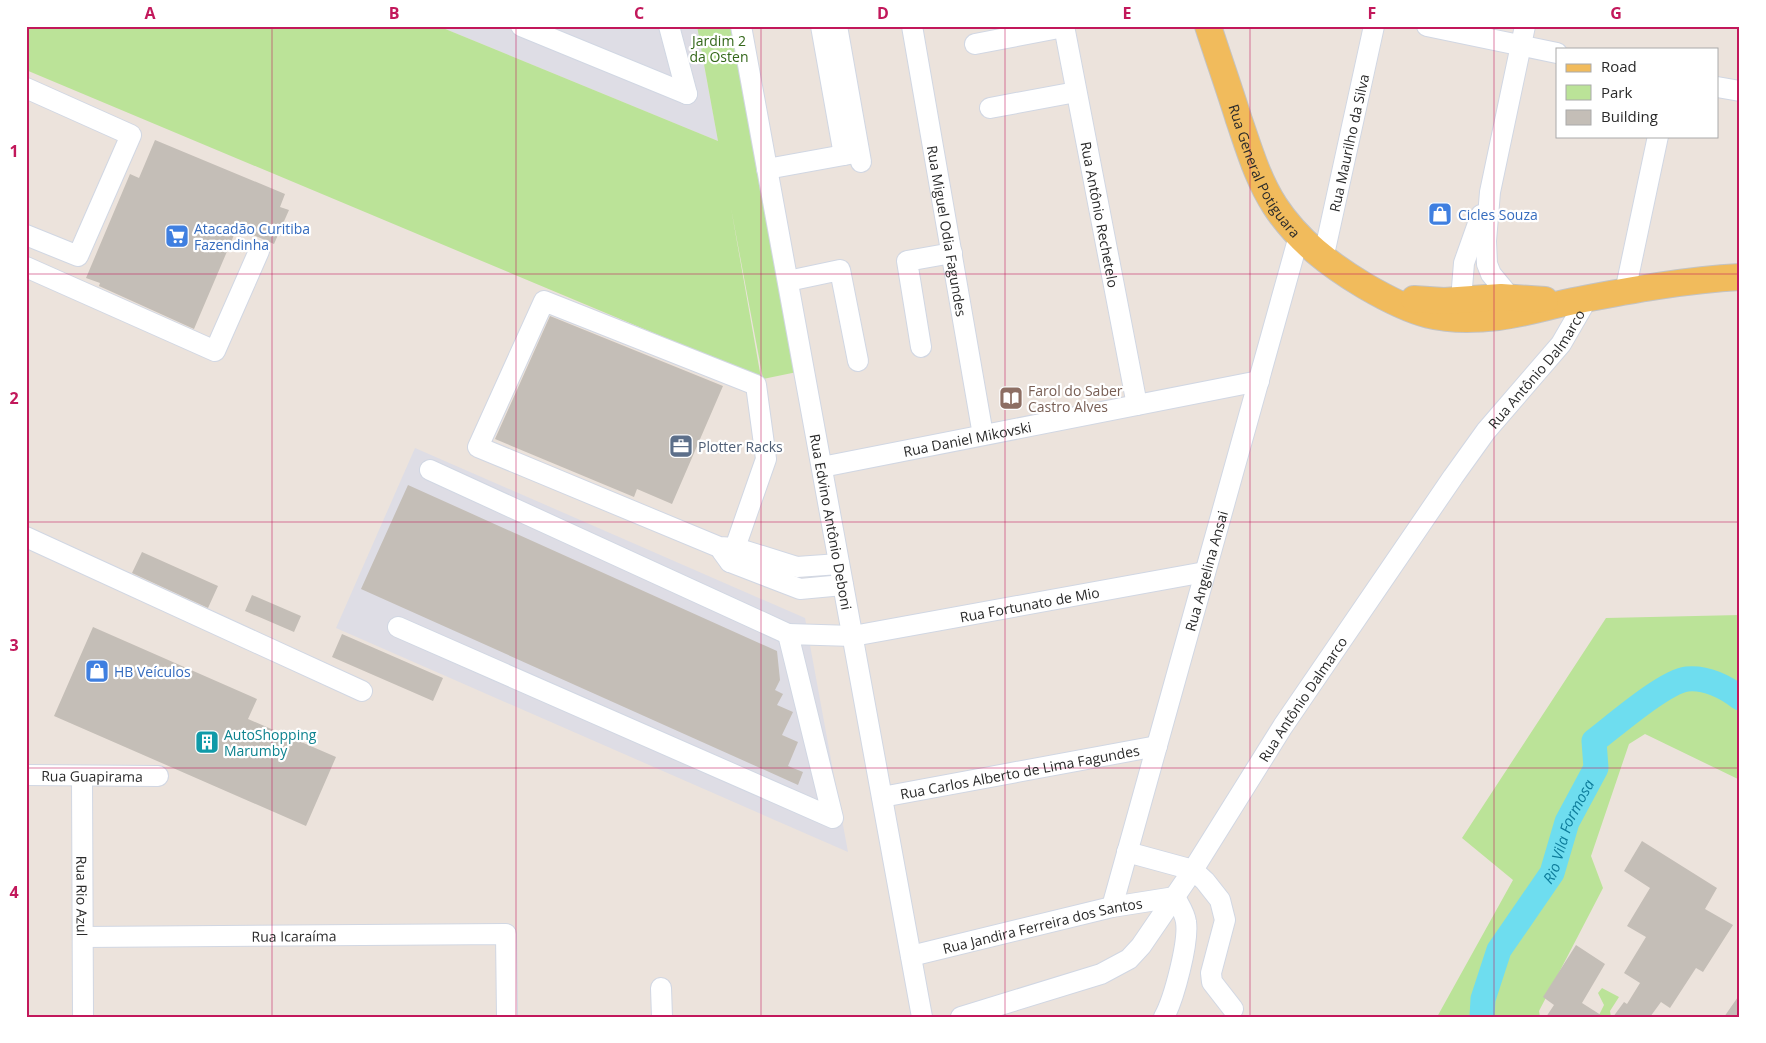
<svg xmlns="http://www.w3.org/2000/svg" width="1766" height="1043" viewBox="0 0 1766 1043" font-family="'Open Sans',sans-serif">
<rect width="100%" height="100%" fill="#ece3dc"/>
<!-- industrial -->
<path fill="#dedde5" d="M438 26H697L718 141Z
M415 448 805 618 848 852 336 628Z"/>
<!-- green -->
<path fill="#bbe398" d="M26 26H438L718 141 697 26H733L797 372 763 379 731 208 761 378 26 70Z
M1740 615V780L1645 734 1629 744 1591 856 1603 888 1539 1011 1540 1017H1437L1513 880 1462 838 1606 618Z
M1602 988 1619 997 1610 1011 1611 1017H1598L1604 1005 1598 993Z"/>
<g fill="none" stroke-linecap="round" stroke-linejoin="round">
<!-- river -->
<path stroke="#6eddef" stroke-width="25" id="s1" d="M1482 1017 1483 999 1499 950 1552 873 1567 822 1596 768 1594 741C1614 726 1664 682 1687 679 1706 677 1726 687 1740 698"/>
</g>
<!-- building -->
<path fill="#c4beb7" d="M155 140 285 194 280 207 289 210 274 244 237 228 194 329 99 286 100 283 86 278 130 174 139 178Z
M550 316 723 386 672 504 637 489 634 497 495 439Z
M408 485 777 651 780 680 775 690 783 694 777 705 793 712 782 735 798 742 788 766 803 772 798 785 361 589Z
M142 552 218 586 208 608 132 573Z
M252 595 301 616 294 632 245 611Z
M93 627 257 699 248 719 336 757 306 826 54 716Z
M342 634 443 678 433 701 332 657Z
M1642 841 1717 888 1705 909 1733 925 1703 972 1696 968 1670 1008 1661 1002 1650 1017H1613L1624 1002 1627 1004 1640 983 1624 973 1646 937 1627 926 1650 888 1624 871Z
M1576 945 1605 964 1582 1003 1604 1017H1546L1554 1005 1543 997Z
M1740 994V1017H1724Z"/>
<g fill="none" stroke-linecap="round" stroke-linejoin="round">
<!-- minor casing -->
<g stroke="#d1d7e3" stroke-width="22">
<g id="minor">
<path d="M521 26 687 94"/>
<path d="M669 26 687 94"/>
<path id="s2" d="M741 26 922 1017"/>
<path d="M821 26 844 155"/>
<path d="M837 26 861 162"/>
<path id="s3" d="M912 26 983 435"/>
<path id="s4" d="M1064 26 1137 405"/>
<path d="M1427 26 1557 53"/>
<path d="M975 44 1064 27"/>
<path d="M1717 87 1740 91"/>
<path d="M26 88 131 135 78 256 26 235"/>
<path d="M990 108 1076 92"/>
<path d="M767 169 855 153"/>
<path id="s5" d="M1323 259 1374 26"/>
<path d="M26 267 215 351 259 251"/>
<path d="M788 281 840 270 858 361"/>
<path d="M1625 292 1658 136"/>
<path d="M1510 297 1491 274 1487 264 1486 241 1490 192 1525 26"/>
<path d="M1461 300 1464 263 1481 215"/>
<path d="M921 347 907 261 952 253"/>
<path id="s6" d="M822 467 1259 381"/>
<path d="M430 470 788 634"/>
<path d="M26 537 362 691"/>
<path d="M722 551 730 562 800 589 843 585"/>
<path d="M730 562 766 459 756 385 544 301 478 447 719 547 736 548 797 567 839 564"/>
<path id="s7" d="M398 627 833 818 788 634 853 636 1205 572"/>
<path id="s8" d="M26 775 158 776"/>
<path id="s9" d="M82 776 83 1017"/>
<path id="s10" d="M882 797 1157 746"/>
<path d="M1127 852 1193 870 1205 881 1220 900 1225 920 1211 973 1212 982 1233 1009"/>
<path id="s11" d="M1112 907 1299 236"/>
<path id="s12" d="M83 937 506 934 507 1017"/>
<path id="s13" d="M911 956 1112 907 1175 897"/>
<path d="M661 988 662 1017"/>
<path id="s14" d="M961 1017 1101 974 1129 959 1141 946 1193 870 1283 726 1453 477 1486 431 1561 344 1587 299"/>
<path d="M1164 1017C1174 999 1189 942 1186 922 1185 913 1179 905 1175 897"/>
</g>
</g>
<!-- major casing -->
<g stroke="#c3c3c3" stroke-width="28">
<g id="major">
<path id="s15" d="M1208 26C1218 57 1229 88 1239 120 1249 149 1258 180 1275 206 1298 241 1330 265 1365 286 1413 314 1441 324 1498 317 1525 314 1551 305 1579 300 1631 290 1686 280 1740 277"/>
<path d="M1414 299 1444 301 1501 297 1545 300"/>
</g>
</g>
<!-- minor -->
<use href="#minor" stroke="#fff" stroke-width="20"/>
<!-- major -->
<use href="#major" stroke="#f1bb5c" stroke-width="26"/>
</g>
<!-- grid -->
<path fill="none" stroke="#c2185b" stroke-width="1" stroke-opacity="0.55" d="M272 26V1017M516 26V1017M761 26V1017M1005 26V1017M1250 26V1017M1494 26V1017M26 274H1740M26 522H1740M26 768H1740"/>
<!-- icons -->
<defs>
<g id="shop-square" transform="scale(1.25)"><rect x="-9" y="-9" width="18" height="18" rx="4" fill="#3f7fe0" stroke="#fff"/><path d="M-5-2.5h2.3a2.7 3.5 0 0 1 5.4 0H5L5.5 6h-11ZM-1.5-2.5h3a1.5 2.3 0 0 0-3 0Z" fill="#fff"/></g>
<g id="supermarket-square" transform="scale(1.25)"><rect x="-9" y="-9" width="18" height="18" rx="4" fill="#3f7fe0" stroke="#fff"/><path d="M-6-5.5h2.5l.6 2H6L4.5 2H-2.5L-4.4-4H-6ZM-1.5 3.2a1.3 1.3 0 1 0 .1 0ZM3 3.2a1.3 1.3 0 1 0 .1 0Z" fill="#fff"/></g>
<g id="library-square" transform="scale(1.25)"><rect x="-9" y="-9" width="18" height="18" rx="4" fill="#8d6e63" stroke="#fff"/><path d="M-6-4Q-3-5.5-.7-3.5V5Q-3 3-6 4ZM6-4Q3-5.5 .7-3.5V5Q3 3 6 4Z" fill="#fff"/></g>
<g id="office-square" transform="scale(1.25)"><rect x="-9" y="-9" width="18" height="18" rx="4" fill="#5c6f8a" stroke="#fff"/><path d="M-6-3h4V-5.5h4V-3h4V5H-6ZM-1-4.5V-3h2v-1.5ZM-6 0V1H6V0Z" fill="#fff"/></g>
<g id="building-square" transform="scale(1.25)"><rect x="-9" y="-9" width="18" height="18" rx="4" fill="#0f9aa8" stroke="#fff"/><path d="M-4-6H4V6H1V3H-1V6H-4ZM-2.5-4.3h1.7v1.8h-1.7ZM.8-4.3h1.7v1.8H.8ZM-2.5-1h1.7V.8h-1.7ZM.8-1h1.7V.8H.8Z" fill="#fff"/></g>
</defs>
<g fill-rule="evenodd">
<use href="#shop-square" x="1440" y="214"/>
<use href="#supermarket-square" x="177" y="236"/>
<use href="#library-square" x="1011" y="398"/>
<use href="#office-square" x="681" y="446"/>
<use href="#shop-square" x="97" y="671"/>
<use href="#building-square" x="207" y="742"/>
</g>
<g text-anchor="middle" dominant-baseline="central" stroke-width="4.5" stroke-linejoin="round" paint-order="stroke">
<!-- park labels -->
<g font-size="14" fill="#34671a" stroke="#fff">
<text x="719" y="40">Jardim 2<tspan x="719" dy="16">da Osten</tspan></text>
</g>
<!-- street labels -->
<g font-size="14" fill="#2a2a2a" stroke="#fff">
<text stroke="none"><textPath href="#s5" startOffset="119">Rua Maurilho da Silva</textPath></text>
<text stroke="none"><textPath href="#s15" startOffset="156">Rua General Potiguara</textPath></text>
<text stroke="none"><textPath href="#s4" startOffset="192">Rua Antônio Rechetelo</textPath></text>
<text stroke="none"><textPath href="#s3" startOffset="208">Rua Miguel Odia Fagundes</textPath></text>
<text stroke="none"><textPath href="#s14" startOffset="896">Rua Antônio Dalmarco</textPath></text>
<text stroke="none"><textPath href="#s6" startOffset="148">Rua Daniel Mikovski</textPath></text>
<text stroke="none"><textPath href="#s2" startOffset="504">Rua Edvino Antônio Deboni</textPath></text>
<text stroke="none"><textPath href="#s11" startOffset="349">Rua Angelina Ansai</textPath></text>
<text stroke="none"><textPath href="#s7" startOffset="909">Rua Fortunato de Mio</textPath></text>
<text stroke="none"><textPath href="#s14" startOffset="491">Rua Antônio Dalmarco</textPath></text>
<text stroke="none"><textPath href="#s10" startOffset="140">Rua Carlos Alberto de Lima Fagundes</textPath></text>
<text stroke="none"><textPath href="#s8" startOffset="66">Rua Guapirama</textPath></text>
<text stroke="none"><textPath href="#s9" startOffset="120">Rua Rio Azul</textPath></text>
<text stroke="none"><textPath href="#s13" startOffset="135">Rua Jandira Ferreira dos Santos</textPath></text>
<text stroke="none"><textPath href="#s12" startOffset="211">Rua Icaraíma</textPath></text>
</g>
<!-- shop labels -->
<g font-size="14" fill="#366cbe" stroke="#fff" text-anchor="start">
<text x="1458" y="214">Cicles Souza</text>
<text x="194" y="228">Atacadão Curitiba<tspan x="194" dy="16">Fazendinha</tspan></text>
<text x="114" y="671">HB Veículos</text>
</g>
<!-- education labels -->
<g font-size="14" fill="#785e54" stroke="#fff" text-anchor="start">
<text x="1028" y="390">Farol do Saber<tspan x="1028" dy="16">Castro Alves</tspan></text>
</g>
<!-- service labels -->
<g font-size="14" fill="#4e5e75" stroke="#fff" text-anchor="start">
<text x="698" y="446">Plotter Racks</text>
</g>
<!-- culture labels -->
<g font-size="14" fill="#0d838f" stroke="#fff" text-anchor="start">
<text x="224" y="734">AutoShopping<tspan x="224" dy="16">Marumby</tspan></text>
</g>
<!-- water labels -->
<g font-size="15" font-style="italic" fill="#0d7c9b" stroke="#fff">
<text stroke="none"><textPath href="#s1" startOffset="208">Rio Vila Formosa</textPath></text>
</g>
</g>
<!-- border -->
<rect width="1766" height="1043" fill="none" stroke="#ffffff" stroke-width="55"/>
<!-- legend -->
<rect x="1556" y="48" width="162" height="90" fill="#ffffff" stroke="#aaaaaa"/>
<rect x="1566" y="64" width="25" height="8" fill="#f1bb5c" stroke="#aaaaaa"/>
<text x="1601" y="72" font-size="15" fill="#2a2a2a">Road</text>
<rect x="1566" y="85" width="25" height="15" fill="#bbe398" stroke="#aaaaaa"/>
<text x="1601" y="98" font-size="15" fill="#2a2a2a">Park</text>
<rect x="1566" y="110" width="25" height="15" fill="#c4beb7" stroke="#aaaaaa"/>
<text x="1601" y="122" font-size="15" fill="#2a2a2a">Building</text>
<rect x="28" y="28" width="1710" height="988" fill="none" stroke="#c2185b" stroke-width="2"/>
<g font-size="16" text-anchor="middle" font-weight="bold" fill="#c2185b">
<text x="150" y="19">A</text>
<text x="394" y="19">B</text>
<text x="639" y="19">C</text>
<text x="883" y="19">D</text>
<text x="1127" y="19">E</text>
<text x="1372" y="19">F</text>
<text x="1616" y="19">G</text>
<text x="14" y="157">1</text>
<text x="14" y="404">2</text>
<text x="14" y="651">3</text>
<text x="14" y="898">4</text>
</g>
</svg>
